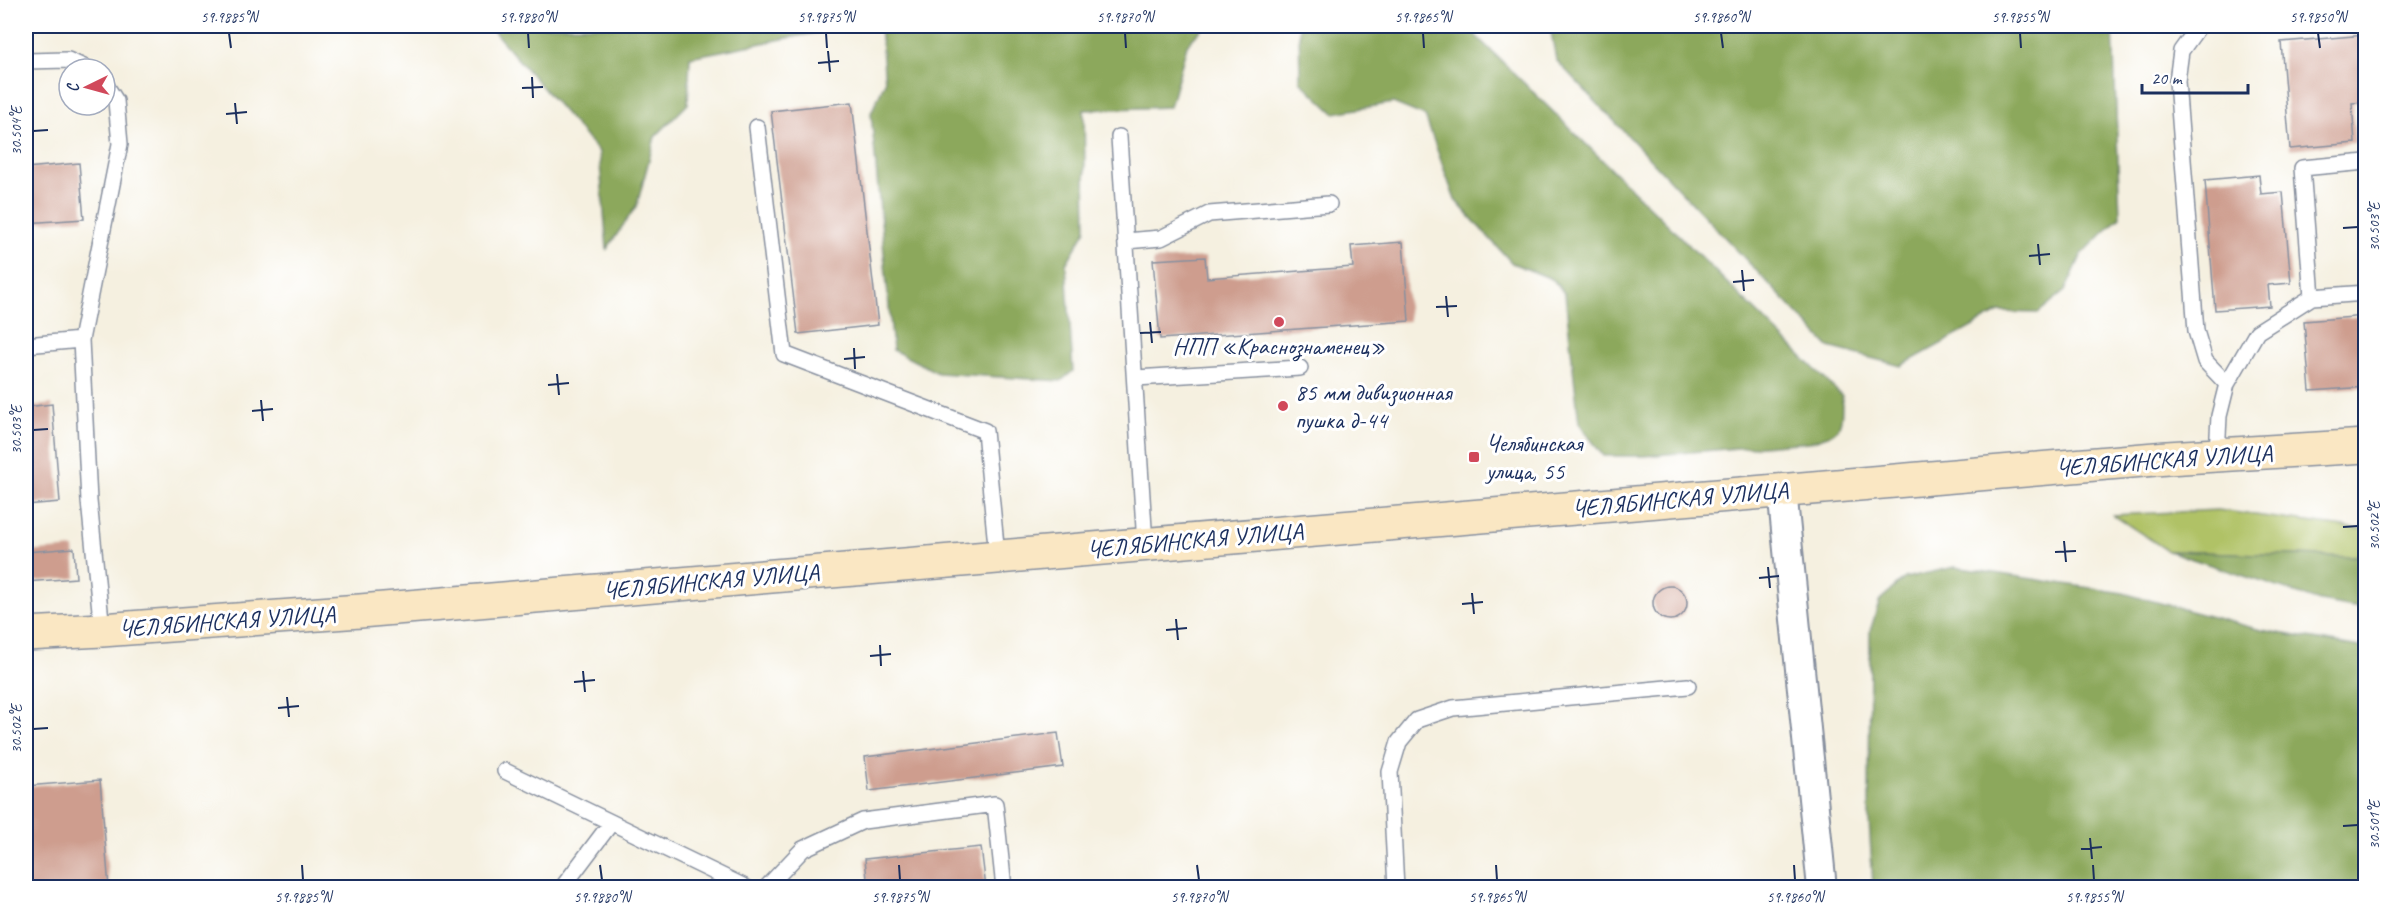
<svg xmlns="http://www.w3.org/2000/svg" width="2391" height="913" viewBox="0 0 2391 913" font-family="Caveat,sans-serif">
<rect width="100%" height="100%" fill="#fff"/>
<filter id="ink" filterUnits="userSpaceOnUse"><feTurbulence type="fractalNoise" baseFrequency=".0167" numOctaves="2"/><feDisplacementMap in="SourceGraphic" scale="12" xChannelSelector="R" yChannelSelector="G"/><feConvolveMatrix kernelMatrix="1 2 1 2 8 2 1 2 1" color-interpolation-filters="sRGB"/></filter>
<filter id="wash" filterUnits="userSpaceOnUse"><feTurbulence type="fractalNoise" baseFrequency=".008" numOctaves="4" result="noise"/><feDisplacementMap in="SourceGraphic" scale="24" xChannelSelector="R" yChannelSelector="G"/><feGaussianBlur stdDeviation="1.35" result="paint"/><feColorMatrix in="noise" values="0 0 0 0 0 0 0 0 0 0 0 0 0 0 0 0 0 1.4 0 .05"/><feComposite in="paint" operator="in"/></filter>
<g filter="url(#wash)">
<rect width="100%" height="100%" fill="#f5f0e0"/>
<!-- green -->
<path fill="#b0c266" stroke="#667862" stroke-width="1.5" d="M2218 510 2359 529 2365 526V553L2352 557 2168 551 2113 515Z"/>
<!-- forest -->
<path fill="#8ca85b" stroke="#546c5c" stroke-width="1.5" d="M489 26H820L819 32 690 57 688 104 655 137 637 205 607 249 599 152Z
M880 26H1205L1187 45 1170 107 1084 110 1086 230 1066 264 1073 371 1061 381 938 373 893 350 871 113 885 82Z
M1299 26H1466L1842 396C1842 430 1842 433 1809 442L1644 456H1603L1579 423 1565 294 1552 279 1512 263 1455 200 1425 116 1393 103 1334 113 1300 81Z
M1550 26H2113L2120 217 2082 254 2065 291 2038 313 1999 312 1901 366 1829 347 1556 60Z
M2168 551 2352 557 2365 553V609L2320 601Z
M1955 567 2123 593 2261 630 2365 648V887H1873L1869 820 1870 631 1880 600 1905 578Z"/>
<g id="blocks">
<!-- building -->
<path fill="#ce9d8e" d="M2366 35V102L2352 103 2355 143 2290 149 2281 42Z
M852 102 878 325 798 334 771 111Z
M79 163 84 219 26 223V168Z
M2259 175 2261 194 2283 192 2291 283 2268 285 2270 306 2215 310 2205 180Z
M1403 242 1409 321 1160 339 1153 260 1205 257 1207 278 1353 267 1351 246Z
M2366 316V387L2310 391 2304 321Z
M52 404 60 502 26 505V407Z
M74 548 76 578 26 582V552Z
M1653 603a17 17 0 1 1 34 0a17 17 0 1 1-34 0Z
M1058 733 1063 767 869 791 865 757Z
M100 780 109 888H26V786Z
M981 847 986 888H868L865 859Z"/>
</g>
</g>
<g filter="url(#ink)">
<use href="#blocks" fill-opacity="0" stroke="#88909f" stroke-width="1.5"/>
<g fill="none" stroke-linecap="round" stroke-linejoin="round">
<!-- lane casing -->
<g stroke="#88909f" stroke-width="18">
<path id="lane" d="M2199 26 2181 51 2177 81 2196 331 2205 361 2227 384
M26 61 68 60 88 69
M757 127 784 354 985 431 997 556
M1119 137 1145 544
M1126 241 1161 238 1209 214 1329 204
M2312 297 2302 168 2366 162
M26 345 81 340
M1136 378 1300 368
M2217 455 2219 416 2227 384 2257 332 2312 297 2366 293
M102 630 89 501 81 340 120 144 116 101 105 84
M505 771 747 888
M562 888 611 823
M766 888 803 849 863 821 995 804 1004 888
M1396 888 1390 772 1399 742 1417 720 1453 708 1688 686"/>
</g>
<!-- street casing -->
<g stroke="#88909f" stroke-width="32">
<path id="street" d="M1782 490 1822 888"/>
</g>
<!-- secondary casing -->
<g stroke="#88909f" stroke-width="36">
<path id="secondary" d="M26 634 102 630 360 611 2167 458 2366 446"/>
</g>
<!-- lane -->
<use href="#lane" stroke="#fff" stroke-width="15"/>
<!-- street -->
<use href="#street" stroke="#fff" stroke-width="28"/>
<!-- secondary -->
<use href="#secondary" stroke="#fae7c3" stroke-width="33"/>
</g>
</g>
<!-- ticks -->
<path fill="none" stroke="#1b2f5e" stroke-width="2" d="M229 33 231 48M528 33 529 48M826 33 827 48M1125 33 1126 48M1423 33 1424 48M1721 33 1723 48M2020 33 2021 48M2318 33 2320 48M828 51 830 72M818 63 839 61M532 77 533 98M522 88 543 87M235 103 237 124M226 114 247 112M33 131 48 130M2343 228 2358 227M2038 244 2040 265M2029 256 2050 254M1742 270 1744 291M1733 282 1754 280M1446 296 1448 317M1436 307 1457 306M1150 322 1152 343M1140 333 1161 332M854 348 855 369M844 359 865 357M557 374 559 395M548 385 569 383M261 400 263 421M252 411 273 409M33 430 48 429M2343 527 2358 526M2064 541 2066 562M2055 552 2076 551M1768 567 1770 588M1759 578 1779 576M1472 593 1474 614M1462 604 1483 602M1176 619 1178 640M1166 630 1187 628M880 645 881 666M870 656 891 654M583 671 585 692M574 682 595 680M287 697 289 717M278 708 299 706M33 729 48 728M2343 826 2358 825M2090 838 2092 859M2081 849 2102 847M302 865 303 880M600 865 602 880M899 865 900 880M1197 865 1199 880M1496 865 1497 880M1794 865 1795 880M2093 865 2094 880"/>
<!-- markers -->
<g fill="#d1495b" stroke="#fff" stroke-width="2">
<circle cx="1279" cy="322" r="6"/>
<circle cx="1283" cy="406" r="6"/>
<rect x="1468" y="451" width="12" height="12" rx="3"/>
</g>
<g text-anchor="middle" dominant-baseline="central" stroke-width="6" stroke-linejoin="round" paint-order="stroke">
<!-- poi labels -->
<g font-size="24" fill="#1b2f5e" stroke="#fff" text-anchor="start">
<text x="1279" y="346" text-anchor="middle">НПП «Краснознаменец»</text>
<text x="1295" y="392">85 мм дивизионная<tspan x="1295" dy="28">пушка д-44</tspan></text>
<text x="1486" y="443">Челябинская<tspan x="1486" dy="28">улица, 55</tspan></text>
</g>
<!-- street labels -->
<g font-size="24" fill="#1b2f5e" stroke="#fff">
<text transform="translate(2164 460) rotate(-4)">ЧЕЛЯБИНСКАЯ УЛИЦА</text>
<text transform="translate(1680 499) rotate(-5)">ЧЕЛЯБИНСКАЯ УЛИЦА</text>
<text transform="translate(1195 540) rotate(-5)">ЧЕЛЯБИНСКАЯ УЛИЦА</text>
<text transform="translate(711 581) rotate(-5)">ЧЕЛЯБИНСКАЯ УЛИЦА</text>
<text transform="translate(227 621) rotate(-4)">ЧЕЛЯБИНСКАЯ УЛИЦА</text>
</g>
</g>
<!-- margin -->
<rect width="2391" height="913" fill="none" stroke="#fff" stroke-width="66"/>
<!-- north arrow -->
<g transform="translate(87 87) rotate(265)"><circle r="28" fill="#ffffff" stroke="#a4acbf" stroke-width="1.5"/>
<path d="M0-4.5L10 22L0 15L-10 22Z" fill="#d1495b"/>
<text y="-9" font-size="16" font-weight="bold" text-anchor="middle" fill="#1b2f5e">С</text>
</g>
<!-- scale -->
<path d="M2142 84v9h106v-9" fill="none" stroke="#1b2f5e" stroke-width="3"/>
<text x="2151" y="84" font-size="18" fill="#1b2f5e" stroke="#ffffff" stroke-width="4.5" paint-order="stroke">20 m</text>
<rect x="33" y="33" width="2325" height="847" fill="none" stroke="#1b2f5e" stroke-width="2"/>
<g font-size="15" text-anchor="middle" fill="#1b2f5e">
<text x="229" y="22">59.9885°N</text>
<text x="528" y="22">59.9880°N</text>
<text x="826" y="22">59.9875°N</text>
<text x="1125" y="22">59.9870°N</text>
<text x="1423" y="22">59.9865°N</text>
<text x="1721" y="22">59.9860°N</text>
<text x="2020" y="22">59.9855°N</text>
<text x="2318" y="22">59.9850°N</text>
<text transform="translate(16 131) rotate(-90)" y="5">30.504°E</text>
<text transform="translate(2374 227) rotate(-90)" y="5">30.503°E</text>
<text transform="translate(16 430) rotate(-90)" y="5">30.503°E</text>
<text transform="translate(2374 526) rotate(-90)" y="5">30.502°E</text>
<text transform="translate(16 729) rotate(-90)" y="5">30.502°E</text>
<text transform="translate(2374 825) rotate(-90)" y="5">30.501°E</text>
<text x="303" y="902">59.9885°N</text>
<text x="602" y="902">59.9880°N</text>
<text x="900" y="902">59.9875°N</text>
<text x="1199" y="902">59.9870°N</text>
<text x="1497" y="902">59.9865°N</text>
<text x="1795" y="902">59.9860°N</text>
<text x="2094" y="902">59.9855°N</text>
</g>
</svg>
